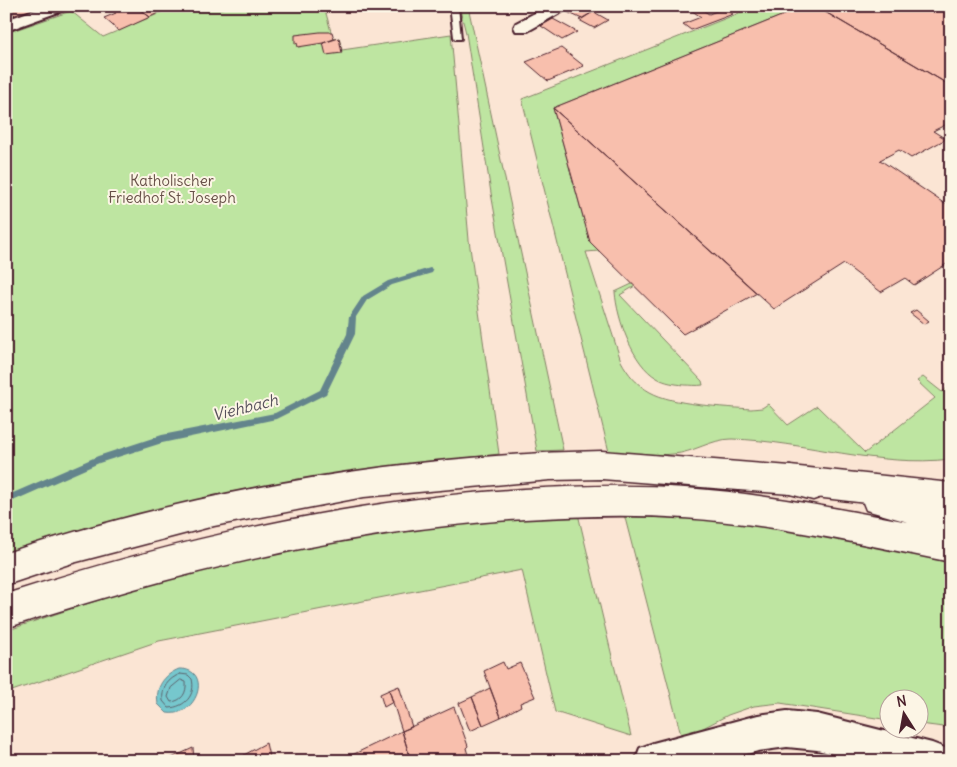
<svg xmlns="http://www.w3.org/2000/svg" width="957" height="767" viewBox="0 0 957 767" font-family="Delius,sans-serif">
<rect width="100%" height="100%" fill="#fbe5d4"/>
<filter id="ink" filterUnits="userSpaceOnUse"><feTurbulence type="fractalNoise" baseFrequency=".02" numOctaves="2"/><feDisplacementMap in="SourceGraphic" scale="10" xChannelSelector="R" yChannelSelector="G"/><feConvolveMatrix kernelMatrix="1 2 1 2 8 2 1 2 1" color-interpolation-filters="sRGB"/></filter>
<g filter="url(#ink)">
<!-- green -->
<path fill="#bee5a1" stroke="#848266" d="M169 6H219L221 9 230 6H324L333 39 339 38 342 50 451 34 469 240 499 454C434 462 368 468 303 479 203 494 104 527 6 554V33L71 11 103 37 158 14 156 12Z
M459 6H468L563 450 537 451 491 193 466 33Z
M757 6H806L553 108 590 242 599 251 586 252 621 361C628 374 637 385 650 392 673 405 724 407 751 409L762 408 768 404 788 425 817 406 865 453 935 398 917 381 923 377 942 392 951 385V459C878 468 805 441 732 439 711 439 693 453 673 454 652 456 630 453 609 452L522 99Z
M632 284 635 286 620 295 702 381 703 385C697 386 690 385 684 385 675 384 665 383 657 378 633 365 617 319 615 292Z
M578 514 631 736 555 712 522 570 159 641 6 693V631C134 586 266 548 401 529 459 521 519 519 578 514Z
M624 514 728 519 951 560V728L920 724V700H890L889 720 780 703 754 706 728 715 682 739Z"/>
<!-- water -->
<path fill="#76c7cd" stroke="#64848c" d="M179 669C213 668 198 718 167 713L158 704C155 687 164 675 179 669Z"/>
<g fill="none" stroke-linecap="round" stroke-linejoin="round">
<!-- shore -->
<path stroke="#5c626c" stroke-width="1" d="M180 674 188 675 192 679C196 695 185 707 169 708L163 701C161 688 168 679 180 674Z
M181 680 186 682C187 693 182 701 171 702L168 697 171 688Z"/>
<!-- stream -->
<path fill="#64848c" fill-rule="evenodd" d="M430 268 432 269 433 271 432 273 392 285 367 300 356 317 355 334 326 394 276 419 162 443 99 463 6 504V496L98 456 162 435 275 413 320 390 347 334 349 317 363 296 388 281Z"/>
</g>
<!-- building -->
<path fill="#f8bfad" stroke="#4a1f2b" d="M6 6H8L16 17 6 20Z
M35 6 37 9 16 17 8 7Z
M107 6H135L150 17 119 31 104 18 116 13Z
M135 6H153L150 8 158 13 150 17Z
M169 6H197V7L186 11 170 9 158 13 156 12Z
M577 6H581L593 12 582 19 567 12Z
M581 6H604L593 12Z
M806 6H815L951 86V122L933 131 946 139 911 158 899 150 880 160 951 208V261L914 285 905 278 881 292 844 264 774 309 553 108Z
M815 6H937L951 13V86Z
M699 8 709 14 724 8 733 14 691 30 683 24 701 17 691 10Z
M593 12H594L608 20 594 28 579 20Z
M553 19 566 26 577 32 562 40 541 26Z
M320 32H332L334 39 323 43 298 47 297 43 295 44V35Z
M339 38 342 53 326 55 323 43Z
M561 48 584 66 548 81 526 62Z
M553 108 757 293 683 334 590 242Z
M916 310 929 321 924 324 910 313Z
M503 662 506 669 520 663 535 697 520 703 521 706 501 717 484 671Z
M399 686 412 727 402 731 389 690Z
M490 688 501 717 483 725 472 697Z
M389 690 393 702 384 707 380 694Z
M472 697 483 725 470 731 459 703Z
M454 707 468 746 466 748 468 755 456 761H450L448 756 439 761H411L402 731Z
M402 731 411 761H352L350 756Z
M266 743 270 761H245L244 755Z
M193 748 194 761H165Z"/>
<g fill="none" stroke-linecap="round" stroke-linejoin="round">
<!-- lane casing -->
<g stroke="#4a1f2b" stroke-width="4">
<path id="lane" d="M450 6H458L461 39H455L454 37Z"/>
</g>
<!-- street casing -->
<g stroke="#4a1f2b" stroke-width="4">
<path id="street" d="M45 6H69L67 9 6 31V20Z
M548 6H569L567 9 528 31H516L514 27 516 23Z
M787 711 817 714 932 743 945 748 950 761H860L817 750 787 747 758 751 721 761H635L640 748 653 743 758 715Z"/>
</g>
<!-- primary casing -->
<g stroke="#4a1f2b" stroke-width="3">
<path id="primary" d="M602 451 790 466 824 476 828 486 824 496 813 500 790 494 602 479 550 480 364 497 214 526 69 564 6 585V553C198 490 400 455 602 451Z
M877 485 951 502V562C862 544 774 524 684 518 631 514 578 516 525 519 347 530 175 573 6 628V594C175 540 346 500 524 489 577 486 631 484 685 488 760 493 834 508 908 522L866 510 862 500 866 490Z"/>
</g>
<!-- highway casing -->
<g stroke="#4a1f2b" stroke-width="3">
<path id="highway" d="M790 466 951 483V513L790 494 779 490 775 480 779 470Z"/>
</g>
<!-- lane -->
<use href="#lane" fill="#fcf5e5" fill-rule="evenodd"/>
<!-- street -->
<use href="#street" fill="#fcf5e5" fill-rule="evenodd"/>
<!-- primary -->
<use href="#primary" fill="#fcf5e5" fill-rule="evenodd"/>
<!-- highway -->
<use href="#highway" fill="#fcf5e5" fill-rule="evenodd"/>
</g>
</g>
<g text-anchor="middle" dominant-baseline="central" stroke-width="4" stroke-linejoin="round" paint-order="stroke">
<!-- park labels -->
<g font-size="15" fill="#675048" stroke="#fcf5e5">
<text x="172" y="180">Katholischer<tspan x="172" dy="17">Friedhof St. Joseph</tspan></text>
</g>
<!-- water labels -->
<g font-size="16" font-style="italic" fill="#57515c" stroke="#fcf5e5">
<text transform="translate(245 407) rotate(-14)">Viehbach</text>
</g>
</g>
<!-- margin -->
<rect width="957" height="767" fill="none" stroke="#fcf5e5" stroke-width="25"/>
<rect x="12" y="12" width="932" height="742" fill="none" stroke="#4a1f2b" stroke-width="2" filter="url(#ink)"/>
<!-- north arrow -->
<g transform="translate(904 714) rotate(349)"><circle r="24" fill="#fcf5e5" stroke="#b59f9b"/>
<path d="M0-4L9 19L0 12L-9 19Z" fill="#4a1f2b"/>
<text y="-8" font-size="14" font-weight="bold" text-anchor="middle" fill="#4a1f2b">N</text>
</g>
</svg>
